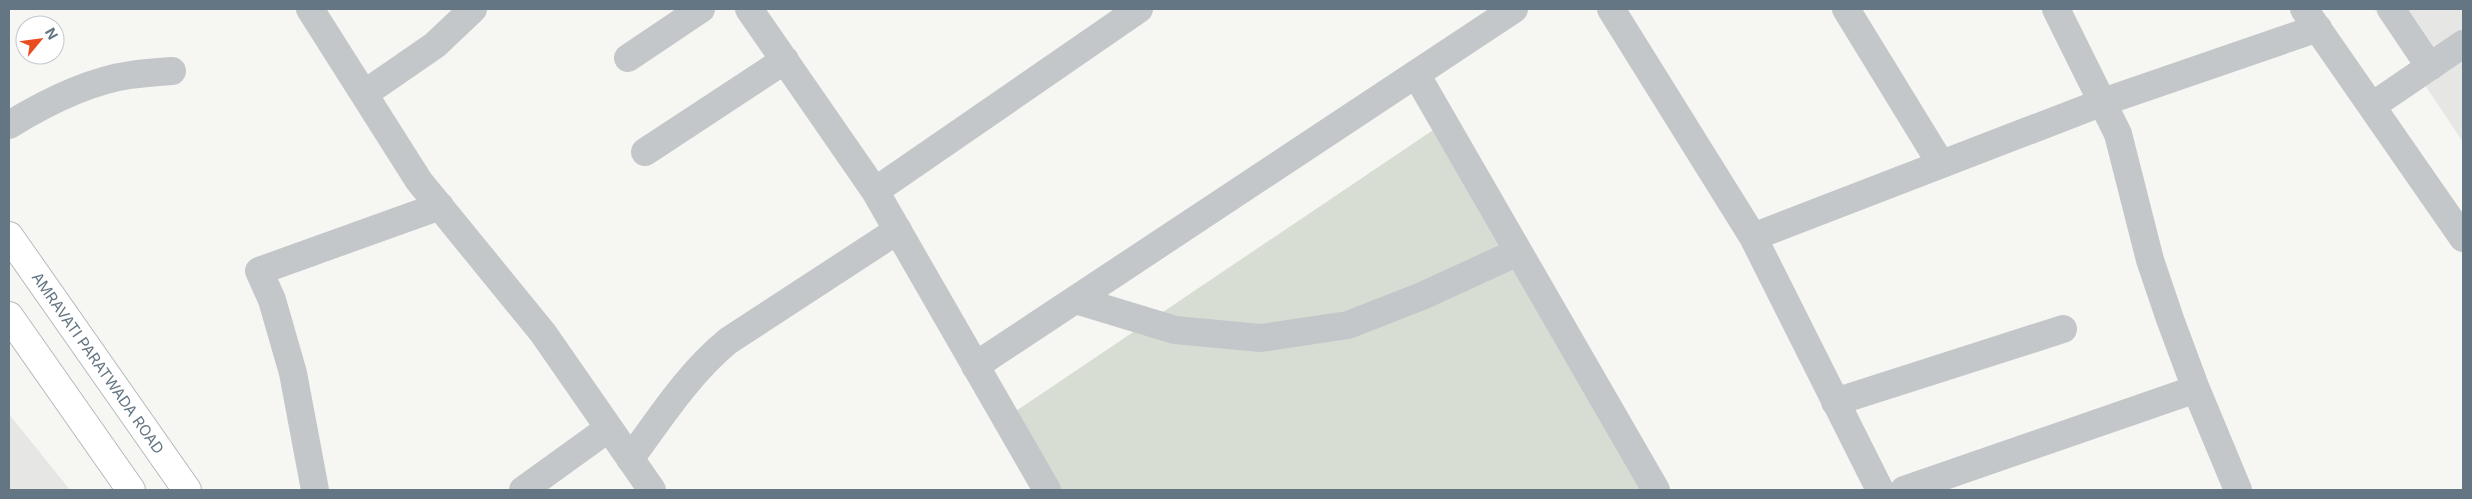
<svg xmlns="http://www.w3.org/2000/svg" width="2472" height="499" viewBox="0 0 2472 499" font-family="Inter,sans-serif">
<rect width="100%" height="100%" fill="#f6f6f2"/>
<!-- built -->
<path fill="#e6e7e5" d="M2374 9H2463V142Z
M9 414 70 490H9Z"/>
<!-- green -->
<path fill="#d7ddd3" d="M1451 118 1661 490H1059L1016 411Z"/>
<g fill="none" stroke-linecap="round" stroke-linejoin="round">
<!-- major casing -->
<g stroke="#b6babe" stroke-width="30">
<path id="major" d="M9 236 187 490
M9 316 131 490"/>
</g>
<!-- minor -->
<path stroke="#c3c7ca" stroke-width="28" d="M310 9 419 181 543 333 652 490
M749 9 875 191 1047 490
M1611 9 1753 237 1880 490
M1846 9 1941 164
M2056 9 2118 134 2150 260 2170 319 2196 389 2238 490
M2304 9 2463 238
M2391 9 2430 67
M628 58 701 9
M1416 74 1656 490
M364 94 435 45 473 9
M2372 106 2463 44
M9 125C45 103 88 81 130 75 144 73 158 72 172 71
M645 152 785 60
M875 191 1139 9
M1753 237 2103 102 2318 28
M1076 300 1175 330 1261 338 1348 325 1422 296 1518 252
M975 366 1514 9
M1835 402 2063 329
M630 459C661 417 688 374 728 341L898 230
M315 490 293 373 272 300 259 271 440 206
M523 490 609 428
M1904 490 2196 389"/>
<!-- major -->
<use href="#major" stroke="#fff" stroke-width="28"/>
</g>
<g text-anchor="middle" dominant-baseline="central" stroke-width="5" stroke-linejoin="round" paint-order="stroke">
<!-- street labels -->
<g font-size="15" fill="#647684" stroke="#fff">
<text transform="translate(98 363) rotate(55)">AMRAVATI PARATWADA ROAD</text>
</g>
</g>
<!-- border -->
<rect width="2472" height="499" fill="none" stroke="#647684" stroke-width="20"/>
<!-- north arrow -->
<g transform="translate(40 40) rotate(61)"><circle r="24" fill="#ffffff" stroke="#c1c8ce"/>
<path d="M0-4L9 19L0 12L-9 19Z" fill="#e94d1f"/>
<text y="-8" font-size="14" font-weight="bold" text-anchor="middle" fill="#647684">N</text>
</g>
</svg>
